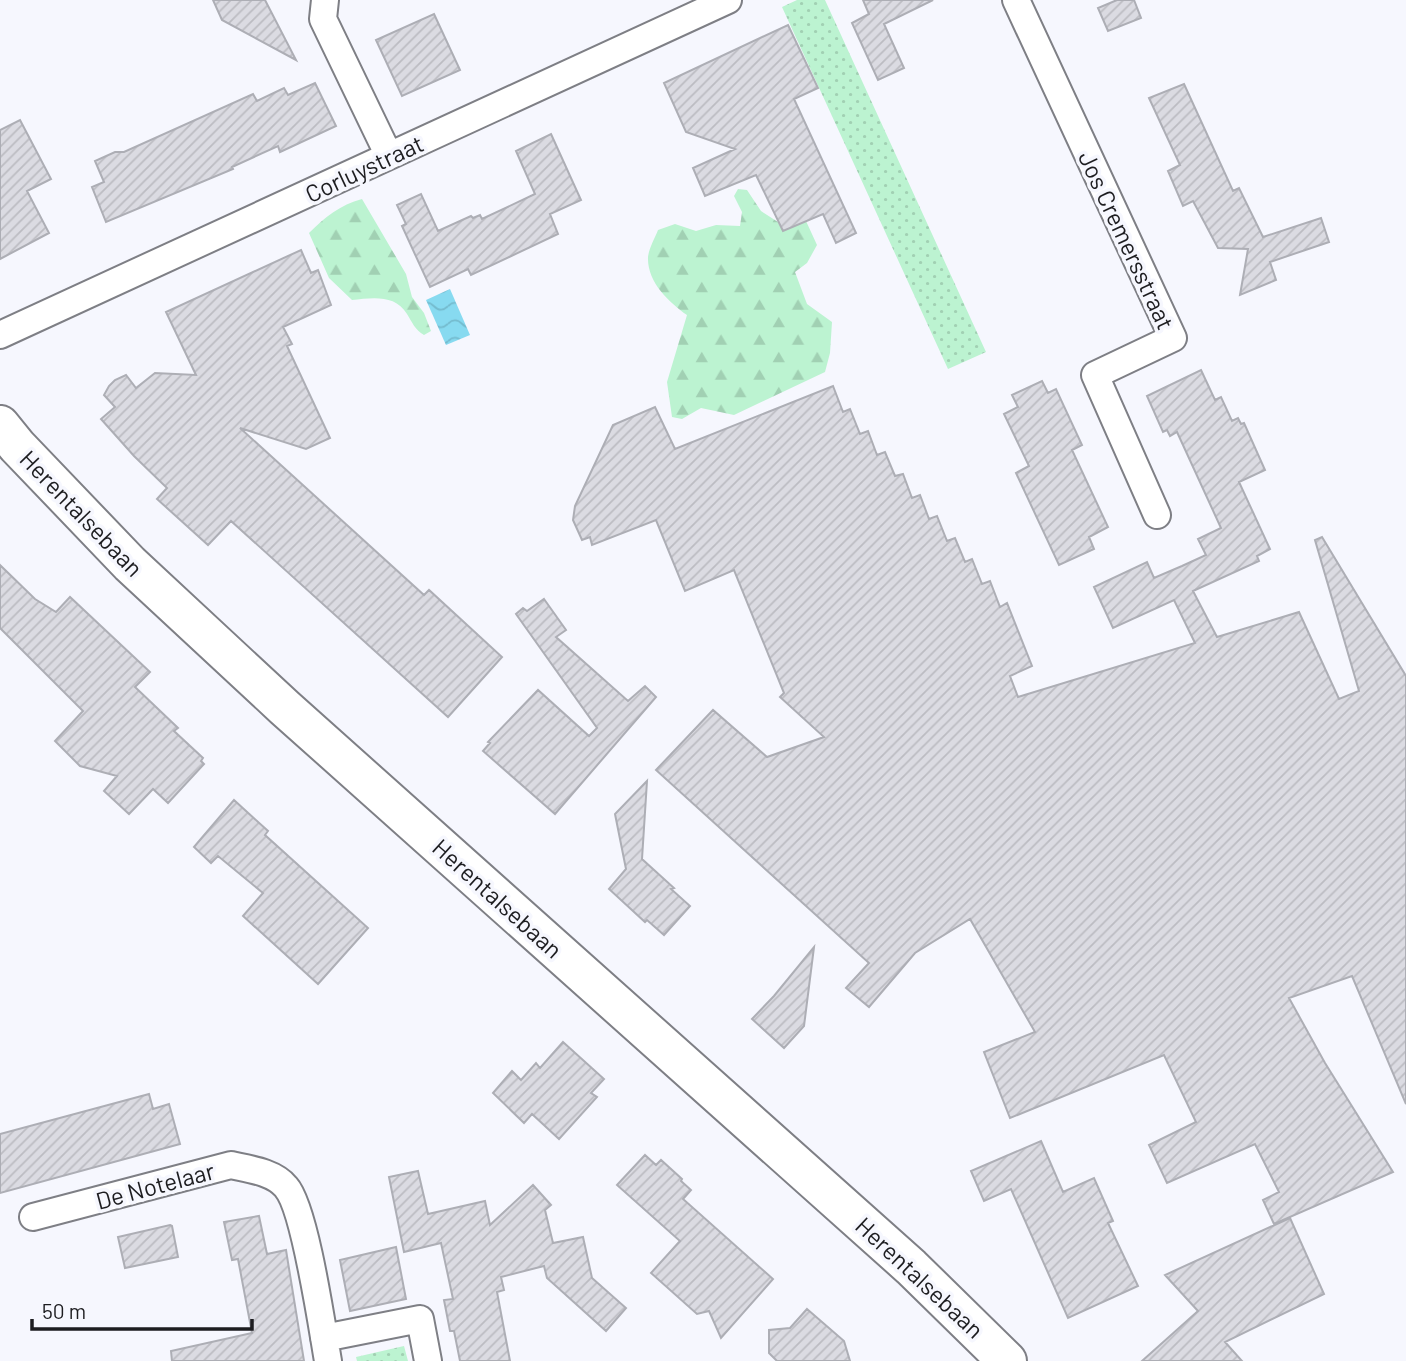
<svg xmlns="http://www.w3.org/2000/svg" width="1406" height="1361" viewBox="0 0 1406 1361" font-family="Barlow,sans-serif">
<defs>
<pattern id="grass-dots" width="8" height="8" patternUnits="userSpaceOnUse" patternTransform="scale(1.75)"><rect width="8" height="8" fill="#bcf3d1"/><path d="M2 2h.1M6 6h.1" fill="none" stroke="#a1d0b3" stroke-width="1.8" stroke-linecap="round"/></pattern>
<pattern id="forest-firs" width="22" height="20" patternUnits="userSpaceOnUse" patternTransform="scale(1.75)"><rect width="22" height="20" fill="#bcf3d1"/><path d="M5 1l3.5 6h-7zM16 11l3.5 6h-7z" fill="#a1d0b3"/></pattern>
<pattern id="water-waves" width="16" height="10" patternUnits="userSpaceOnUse" patternTransform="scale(1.75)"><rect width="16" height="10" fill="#87daf0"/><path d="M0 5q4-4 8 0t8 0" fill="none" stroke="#74bbce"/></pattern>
<pattern id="building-hatch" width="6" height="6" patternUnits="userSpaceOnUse" patternTransform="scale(1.75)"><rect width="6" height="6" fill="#dbdbe2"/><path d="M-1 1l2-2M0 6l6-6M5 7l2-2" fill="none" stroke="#bcbcc2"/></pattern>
</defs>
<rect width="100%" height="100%" fill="#f6f7fe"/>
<!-- grass -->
<path fill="url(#grass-dots)" d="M797 0H825L986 352 948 369 782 7Z
M404 1346 408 1361H357L356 1357Z"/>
<!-- forest -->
<path fill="url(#forest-firs)" d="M738 189 747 190 761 211 778 222 793 217 806 221 817 245 807 263 795 272 807 304 832 322 830 353 825 372 734 415 701 408 682 419 672 417 667 382 687 315C669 302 647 282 648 257 649 248 655 238 658 230L675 224 696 231 716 225 740 226 742 212 734 196Z
M362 199 406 274 412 297 424 313 431 331 424 335C415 330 412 322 407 314 395 294 372 298 352 300L329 278 309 233C325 217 340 205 362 199Z"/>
<!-- water -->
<path fill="url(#water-waves)" d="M450 289 470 335 446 345 426 300Z"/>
<!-- building -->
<path fill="url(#building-hatch)" stroke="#adaeb5" stroke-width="2" d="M213 0H265L296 60 222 20Z
M863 0H933L884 24 904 68 878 80 852 23 869 14Z
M1117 0H1134L1141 18 1108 31 1098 8Z
M434 14 460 70 402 96 376 40Z
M788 25 818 88 794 99 856 233 836 243 823 214 783 231 756 175 705 196 693 168 735 149 686 132 664 83Z
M315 83 336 126 280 152 278 146 232 167 233 169 106 222 92 187 104 182 95 161 115 152H124L253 94 257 101 284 88 288 95Z
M1184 84 1233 191 1239 188 1263 237 1321 218 1329 242 1270 262 1276 280 1240 295 1248 249 1218 248 1193 201 1183 206 1168 171 1180 165 1149 98Z
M20 120 51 179 27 191 49 233 0 259V130Z
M551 134 581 200 550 214 558 234 471 275 468 269 430 287 402 226 406 224 397 205 421 194 438 231 471 216 473 218 480 215 482 219 535 194 516 151Z
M301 250 311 273 318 270 331 305 283 327 292 344 287 346 330 438 306 449 240 428 424 595 429 590 502 657 448 717 231 521 208 545 157 499 167 488 134 456 101 419 115 407 104 395 109 386 115 380 126 375 136 388 155 373 196 375 166 312Z
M1201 370 1215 400 1221 397 1232 421 1238 418 1241 424 1244 423 1265 470 1239 482 1270 549 1257 556 1259 561 1193 591 1217 637 1299 612 1339 699 1359 691 1315 540 1322 537 1406 676V1104L1352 976 1289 998 1325 1063 1393 1172 1274 1224 1263 1200 1279 1192 1255 1144 1167 1183 1149 1145 1196 1122 1164 1055 1010 1118 984 1052 1035 1032 970 919 915 953 869 1007 846 988 869 963 656 770 713 710 767 757 824 737 780 697 784 693 734 570 685 591 656 520 592 545 590 537 582 540 573 520 575 506 613 425 655 407 675 449 833 386 843 412 850 409 860 434 868 431 877 455 885 452 895 476 903 474 912 498 920 495 929 519 937 516 947 541 955 538 965 562 972 559 982 584 990 581 1000 607 1007 603 1032 666 1010 676 1018 697 1195 643 1174 600 1113 628 1094 587 1147 562 1154 578 1182 566 1206 555 1198 539 1221 528 1177 432 1170 436 1167 430 1163 432 1147 396Z
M1042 381 1048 393 1056 389 1082 445 1072 450 1108 527 1089 537 1094 549 1059 565 1016 473 1029 466 1004 414 1018 407 1012 395Z
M0 565 35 599 56 612 70 597 150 672 135 687 178 728 174 731 203 758 201 761 204 764 168 803 153 789 129 814 104 791 117 776 80 766 55 741 83 711 0 628Z
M544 599 566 630 556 637 628 701 645 686 656 697 555 814 483 751 490 743 488 742 538 690 589 736 597 728 516 614 523 608 527 611Z
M647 781 642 859 674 888 671 889 690 906 664 935 647 920 645 922 609 889 626 869 615 814Z
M234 800 268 831 265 835 368 928 318 984 243 916 263 893 218 856 211 863 194 847Z
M814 947 804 1026 784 1048 752 1019 774 996Z
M563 1042 604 1079 591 1093 597 1097 559 1139 532 1114 524 1123 493 1093 512 1071 521 1080 536 1063 540 1068Z
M149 1094 153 1109 169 1104 180 1144 0 1193V1134Z
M1041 1141 1063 1192 1094 1178 1113 1221 1108 1223 1138 1286 1068 1318 1011 1189 984 1201 971 1171Z
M645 1155 656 1165 661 1160 682 1179 681 1181 691 1190 683 1199 773 1279 721 1338 709 1311 697 1314 651 1273 680 1241 617 1185Z
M418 1171 428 1214 485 1201 490 1225 533 1185 551 1205 545 1210 553 1243 583 1237 592 1278 626 1308 606 1331 547 1278 544 1266 501 1277 504 1290 497 1292 510 1361H460L454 1331H450L444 1300 453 1299 441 1243 404 1252 389 1177Z
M259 1216 267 1254 286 1250 304 1361H172L171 1351 252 1333 238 1259 232 1260 224 1222Z
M1290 1218 1324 1294 1225 1342 1242 1361H1142L1198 1311 1165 1275Z
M170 1225 172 1226 178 1257 125 1268 118 1237Z
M396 1247 406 1299 350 1311 340 1260Z
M807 1309 844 1341 850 1361H777L769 1353V1330L790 1328Z"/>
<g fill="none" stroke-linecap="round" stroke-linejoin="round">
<!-- street casing -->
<g stroke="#7e7f85" stroke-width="30">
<path id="street" d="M325 0 323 19 389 156
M1016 0 1173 338 1095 375 1157 515
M0 335 728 0
M33 1217 231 1165C249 1169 274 1172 286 1187 305 1208 322 1327 328 1361
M324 1338 420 1319 428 1361"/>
</g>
<!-- secondary casing -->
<g stroke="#7e7f85" stroke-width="42">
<path id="secondary" d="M0 425 17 446 130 564 285 708 911 1267 1007 1361"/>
</g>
<!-- street -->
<use href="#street" stroke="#fff" stroke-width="26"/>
<!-- secondary -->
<use href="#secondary" stroke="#fff" stroke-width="38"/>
</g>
<g text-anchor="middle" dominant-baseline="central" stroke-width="7" stroke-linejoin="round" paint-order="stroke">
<!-- street labels -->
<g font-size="24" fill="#1d1d20" stroke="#f6f7fe">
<text transform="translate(364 168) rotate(-25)">Corluystraat</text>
<text transform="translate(1127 240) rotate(65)">Jos Cremersstraat</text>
<text transform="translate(82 513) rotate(46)">Herentalsebaan</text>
<text transform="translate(498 898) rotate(42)">Herentalsebaan</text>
<text transform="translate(155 1185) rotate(-15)">De Notelaar</text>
<text transform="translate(920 1277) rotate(43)">Herentalsebaan</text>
</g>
</g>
<!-- scale -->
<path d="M32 1319v10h220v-10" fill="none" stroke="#1d1d20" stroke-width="3.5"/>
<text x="42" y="1319" font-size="21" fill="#1d1d20" stroke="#f6f7fe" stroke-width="5" paint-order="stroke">50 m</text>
</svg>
